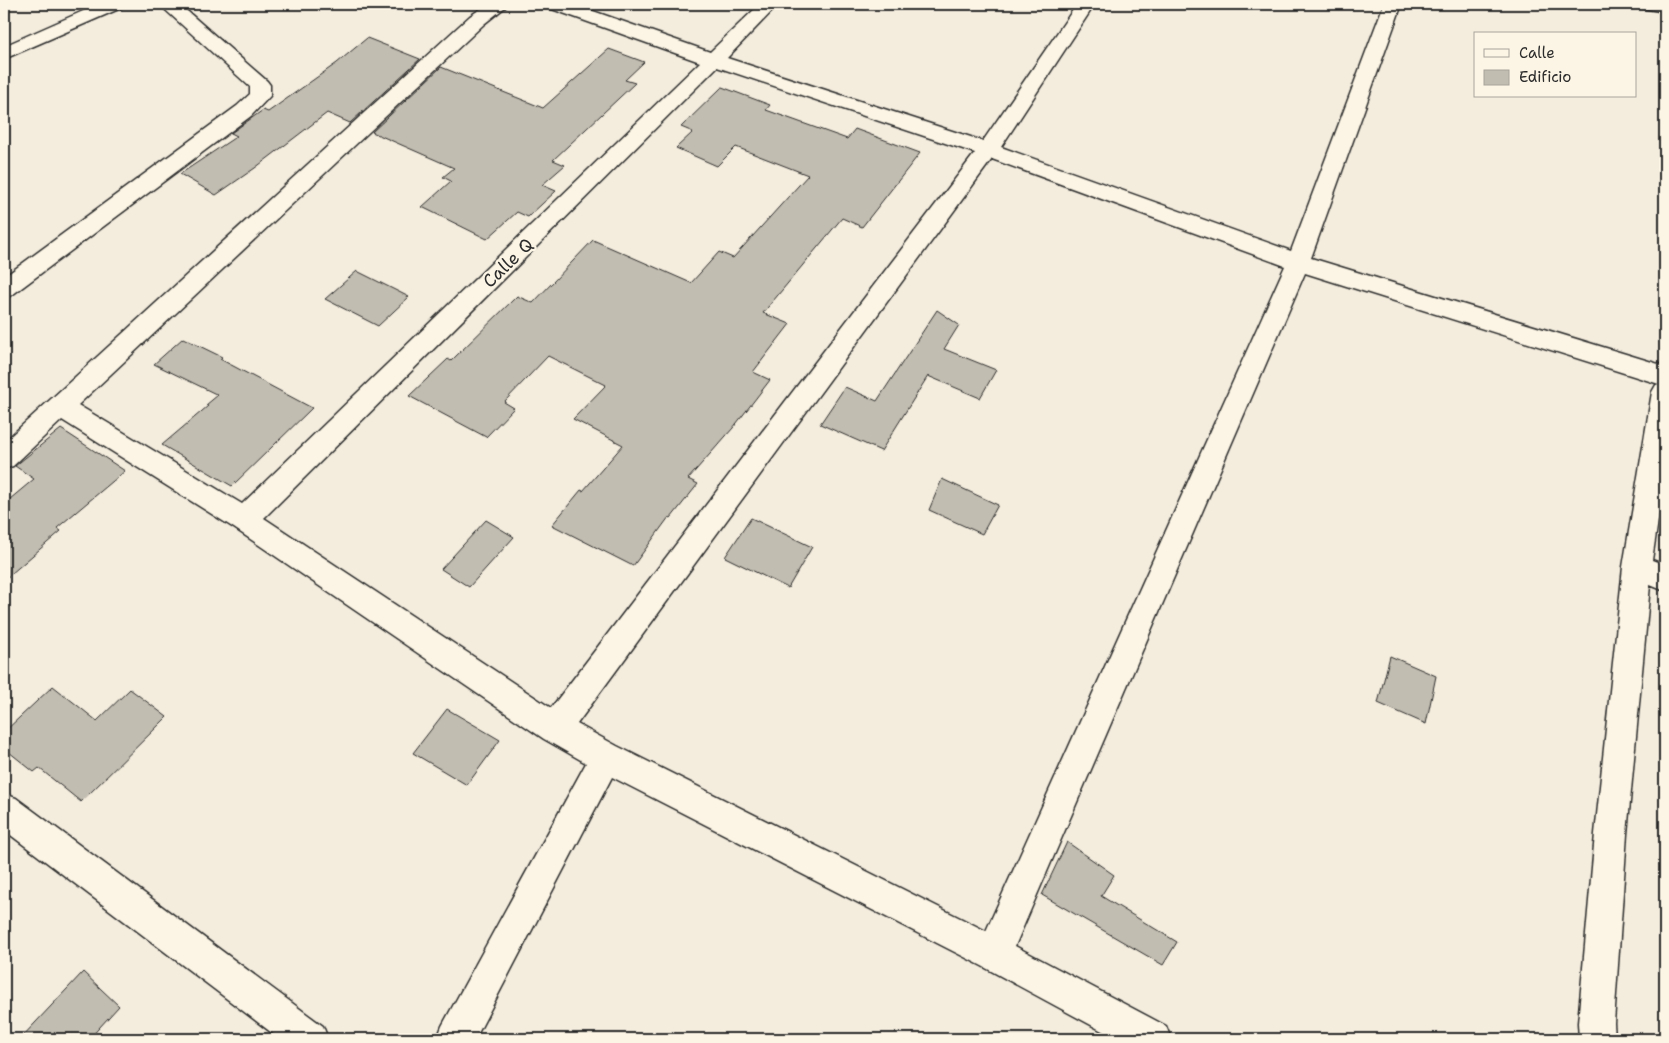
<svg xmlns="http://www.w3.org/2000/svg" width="1669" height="1043" viewBox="0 0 1669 1043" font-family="'Shantell Sans',sans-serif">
<rect width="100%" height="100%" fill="#f4edde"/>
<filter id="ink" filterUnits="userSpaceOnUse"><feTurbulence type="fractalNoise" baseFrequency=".02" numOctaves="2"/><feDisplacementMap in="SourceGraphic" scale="10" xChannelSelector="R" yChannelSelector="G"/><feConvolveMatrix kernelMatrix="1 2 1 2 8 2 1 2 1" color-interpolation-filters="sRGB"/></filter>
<g filter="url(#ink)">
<!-- building -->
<path fill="#c2bdb1" stroke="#2b2b2b" d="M367 38 420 59 350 123 327 113 255 168 216 195 180 174 237 136 231 133 263 110 268 112 337 63Z
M609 49 644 62 625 80 635 83 553 160 565 165 542 185 556 191 528 217 517 212 487 239 422 207 451 181 443 177 454 168 372 132 441 67 543 108Z
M722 87 770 105 766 110 847 139 855 129 920 153 862 227 842 218 763 313 790 324 753 372 770 380 733 428 688 479 698 484 671 518 669 517 633 566 552 525 581 490 583 491 623 445 573 419 606 385 548 356 504 402 514 408 486 437 409 396 448 359 451 361 517 296 533 303 593 240 691 283 719 252 733 258 808 175 736 147 717 166 676 148 693 132 681 127Z
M357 271 409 297 378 326 325 299Z
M937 310 959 325 944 349 996 370 980 398 928 376 881 451 820 424 845 387 877 401Z
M183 338 222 357 220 359 312 408 232 486 162 445 208 406 206 405 218 395 154 364Z
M61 429 125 471 57 528 61 531 4 580V504L34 479 15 466Z
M942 479 998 505 982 534 929 510Z
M751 518 812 547 788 588 725 557Z
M486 520 514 537 469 587 441 569Z
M1390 656 1436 676 1426 724 1378 703Z
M53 686 97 721 130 689 167 717 81 802 39 768 34 772 4 748V732Z
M447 709 500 740 467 785 413 753Z
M1067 842 1114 875 1101 896 1177 942 1163 965 1042 895Z
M83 972 119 1006 89 1039H20Z"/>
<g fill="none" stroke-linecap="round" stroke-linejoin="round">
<!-- minor casing -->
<g stroke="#2b2b2b" stroke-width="3">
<path id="minor" d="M99 4H123L121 8 4 59V46Z
M159 4H179L267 81 270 85V96L251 116 12 295 4 298V277L237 106 250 94V87Z
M488 4H509L484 24 78 405 242 504 700 62 549 8 547 4H573L710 52 760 4H779L727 58 983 141 1077 4H1095L1001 147 1291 251 1384 4H1402L1311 258 1665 366V474L1652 560 1665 565V591L1650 585 1627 834 1614 1023 1615 1039H1579L1578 1023 1595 834 1623 567 1652 392 1656 385 1659 384 1305 273 1015 946 1166 1026 1171 1039H1117L982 966 612 777 475 1039H437L442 1026 586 763 544 739 234 528 62 420 13 466 4 469V442L470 16ZM717 67 975 153 551 708 264 518ZM992 159 1285 266 986 931 617 746 577 724Z
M1640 4H1665V12L1642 8Z
M4 794 16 798 323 1026 328 1039H280L4 830Z"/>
</g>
<!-- minor -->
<use href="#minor" fill="#fcf5e5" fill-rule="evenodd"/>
</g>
</g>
<g text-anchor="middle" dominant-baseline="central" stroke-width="4.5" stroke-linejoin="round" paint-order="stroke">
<!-- street labels -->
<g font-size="18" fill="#2b2b2b" stroke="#fcf5e5">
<text transform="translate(508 263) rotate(-44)">Calle Q</text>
</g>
</g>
<!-- margin -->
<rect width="1669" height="1043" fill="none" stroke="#fcf5e5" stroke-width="20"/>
<rect x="10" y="10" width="1649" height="1023" fill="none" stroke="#2b2b2b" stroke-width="2" filter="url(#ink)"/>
<!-- legend -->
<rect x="1474" y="32" width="162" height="65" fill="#fcf5e5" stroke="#a8a49b"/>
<rect x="1484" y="49" width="25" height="8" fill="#fcf5e5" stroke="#a8a49b"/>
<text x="1519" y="58" font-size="15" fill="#2b2b2b">Calle</text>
<rect x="1484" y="70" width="25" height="15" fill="#c2bdb1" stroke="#a8a49b"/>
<text x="1519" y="82" font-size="15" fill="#2b2b2b">Edificio</text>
</svg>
